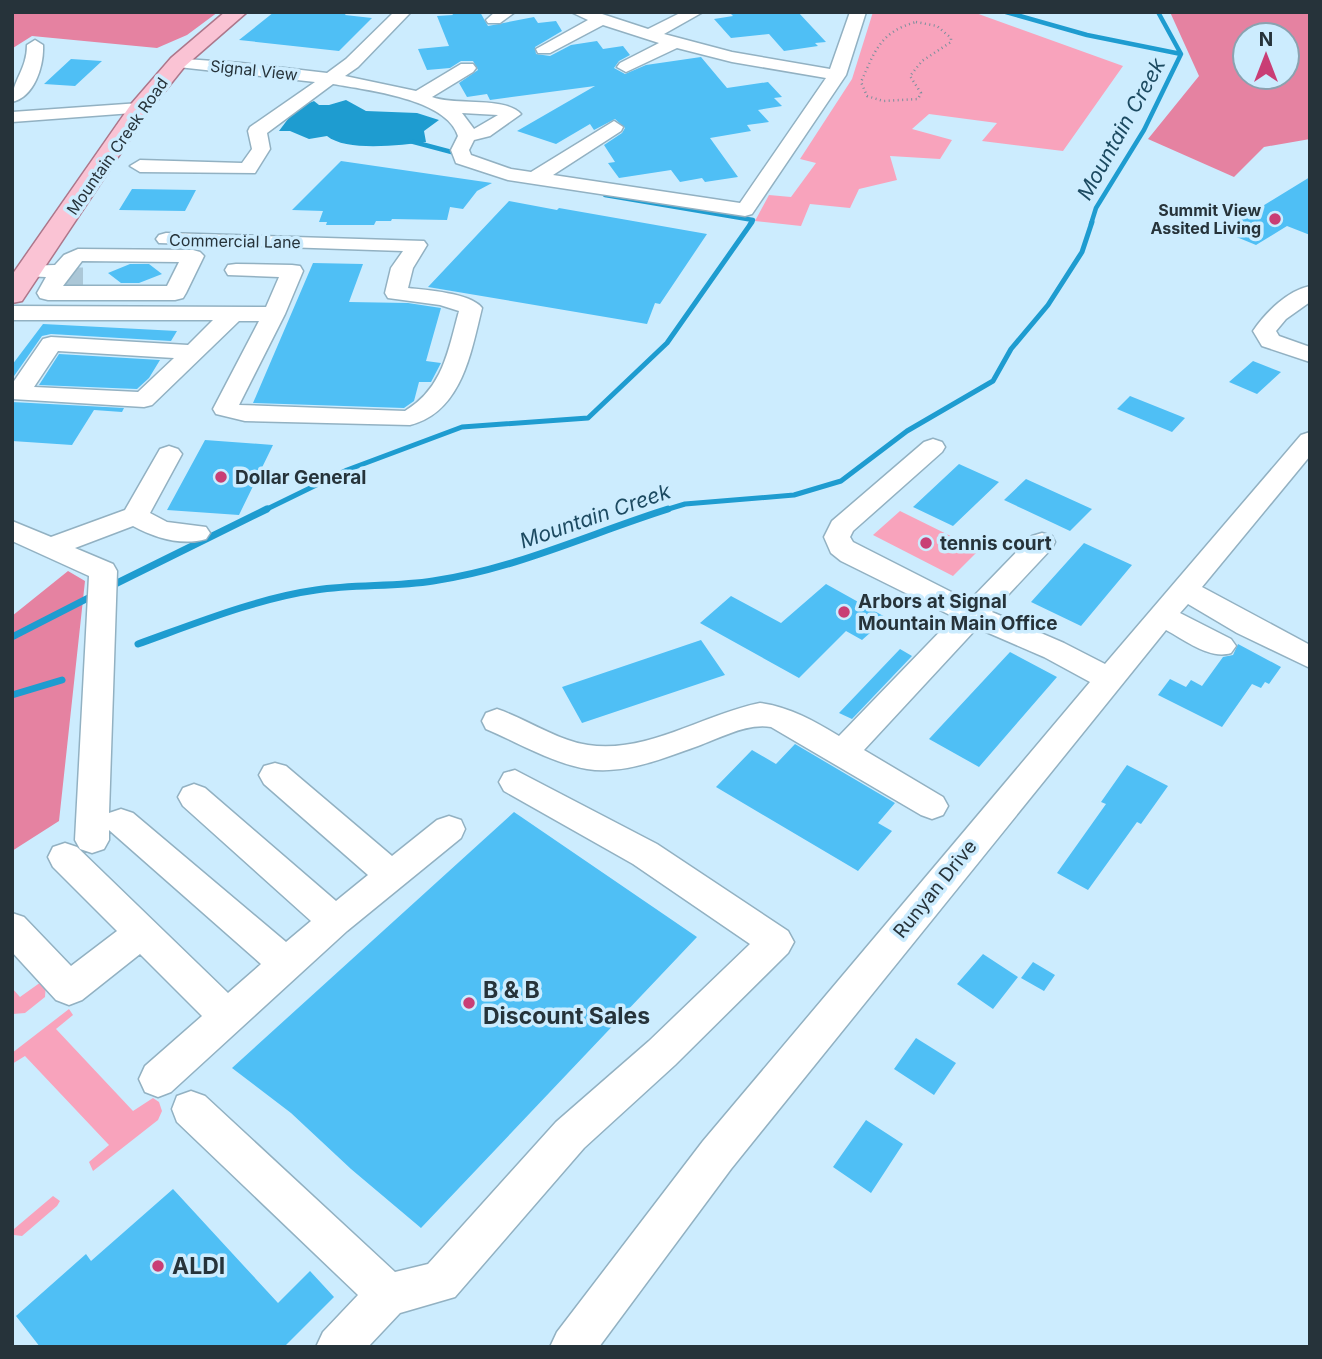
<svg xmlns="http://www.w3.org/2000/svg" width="1322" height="1359" viewBox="0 0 1322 1359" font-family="Inter,sans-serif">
<rect width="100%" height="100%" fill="#ccecfe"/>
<!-- green -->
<path fill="#f8a3bc" d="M873 12H973L1123 66 1063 151 982 141 997 123 929 114 912 129 952 140 940 159 890 156 897 180 859 189 850 208 810 204 801 226 755 221 769 195 791 197 816 163 800 159 852 79Z
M900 511 979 550 953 576 873 535Z
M41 982 46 983 45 997 25 1013 13 1014 12 988 20 997Z
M69 1009 73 1015 56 1029 133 1111 153 1098 159 1102 162 1111 158 1120 93 1171 89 1162 109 1145 25 1056 12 1064V1053Z
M53 1196 60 1201 57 1206 22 1236 14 1235V1229Z"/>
<!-- forest -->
<path fill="#e582a1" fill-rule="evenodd" d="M12 12H218L187 35 157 48 32 36 13 48 12 56Z
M1170 12H1310V139L1264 147 1234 177 1148 139 1199 76ZM1245 35H1287V77H1245Z
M68 571 85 581 59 821 12 851V616Z"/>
<!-- water -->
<path fill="#1e9cd0" d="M346 100 366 111 417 113 439 120 424 131 426 142C402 145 346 152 327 136L309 139 290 131H279C290 116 297 107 314 101L319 105H329Z"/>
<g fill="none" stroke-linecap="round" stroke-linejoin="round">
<!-- stream-far2 -->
<path stroke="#1e9cd0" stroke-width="4.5" d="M1006 12 1087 35 1181 54
M410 141 459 154
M605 195 753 220 750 224
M1091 224 1096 208 1144 130 1181 54 1158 12"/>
<!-- stream-far1 -->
<path stroke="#1e9cd0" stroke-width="5" d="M263 511 347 470 462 427 588 418 667 343 752 222
M662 511 685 504 794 495 841 481 907 431 993 381 1011 349 1048 305 1082 252 1092 222"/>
<!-- stream -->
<path stroke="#1e9cd0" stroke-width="7" d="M109 587 267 509
M12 637 96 594
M138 644C194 624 258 598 316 590 355 584 395 587 433 581 515 569 589 534 668 509
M12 695 62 680"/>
</g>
<!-- building -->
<path fill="#4fbff5" d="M274 12H347L345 15 372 18 339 51 239 40Z
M451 12H480L488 26 534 17 538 23 556 21 562 31 535 47 536 54 550 56 571 45 597 41 603 49 623 46 630 55 619 61 614 68 625 74 646 65 701 57 727 88 768 82 782 97 774 98 782 106 758 110 769 122 747 125 751 131 710 138 738 177 705 182 702 178 680 182 671 170 619 178 608 163 615 162 604 145 622 133 625 128 615 119 594 130 590 124 556 144 517 131 595 86 490 100 487 94 467 97 459 83 478 70 473 61H461L450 68 427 70 418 49 449 46 437 16 453 15Z
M729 12H798L826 42 815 43 818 46 784 51 769 34 731 38 714 19 733 16Z
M71 59 102 61 75 86 44 84Z
M341 161 492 183 477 191 463 209 450 207 447 220 392 219 391 221H376L374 225H326L327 222H319L323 211 292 210Z
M1310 177V235L1287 226 1256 245 1222 231Z
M132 189 196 190 185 211 119 210Z
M509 201 557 210 559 208 707 234 660 304 655 303 647 324 428 287Z
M313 263 363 264 349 302 408 303 441 308 426 361 441 363 431 382H419L414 401 404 408 253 403Z
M130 264H149L162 274 139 283H121L108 273Z
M43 324 177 331 171 341 51 334 42 336 12 379V365Z
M59 354 160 360 149 378 137 389 39 385Z
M1253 361 1281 372 1257 394 1229 382Z
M1130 396 1185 418 1172 432 1117 409Z
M12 402 124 408 122 412 94 410 72 445 12 441Z
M205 440 273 445 239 515 167 510Z
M959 464 999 482 953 526 913 507Z
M1026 479 1092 509 1070 531 1004 500Z
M1084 543 1132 565 1081 626 1031 602Z
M826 584 887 618 862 640 846 631 799 678 700 623 731 596 781 623Z
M701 640 725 675 582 723 562 687Z
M1238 644 1281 667 1269 684 1265 682 1261 688 1252 684 1222 727 1158 695 1170 679 1186 687 1191 680 1202 686 1223 657 1233 655Z
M900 649 912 656 852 719 839 713Z
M1010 652 1057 677 979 767 929 739Z
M795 744 895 803 878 823 892 831 858 871 716 787 752 750 776 764Z
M1127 765 1168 786 1141 824 1137 822 1088 890 1057 873 1106 804 1101 802Z
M514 812 697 937 421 1228 351 1169 291 1113 232 1068Z
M983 954 1018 977 993 1009 957 984Z
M1033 962 1055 975 1044 991 1021 978Z
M916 1038 956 1063 934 1095 894 1069Z
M866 1120 903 1144 871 1193 833 1167Z
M173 1189 278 1303 310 1271 334 1297 284 1347H40L16 1316 86 1254 91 1261Z"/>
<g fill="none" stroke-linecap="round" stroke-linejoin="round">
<!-- minor-tunnel -->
<path stroke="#abc7d7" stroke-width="23" stroke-dasharray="23 11" stroke-linecap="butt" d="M65 279H83"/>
<!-- minor casing -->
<g stroke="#92b1c2" stroke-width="3">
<path id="minor" d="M394 12H411L358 67 345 76 416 91 461 64H473L476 68 473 72 432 97C455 106 505 96 521 114L490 136 474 140 469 150 471 155 511 169 531 172 614 121 623 127 621 131 553 175 740 203 826 78 732 62 677 48 626 72 617 67 620 63 659 43 603 25 550 53H538L536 49 588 20 571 12H596L648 29 682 12H703L664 34 732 52 830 69 850 12H866L846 75 752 214 745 216 508 180 456 163 451 150 458 136C447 99 367 90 333 84L267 133 270 149 255 173 140 172 130 166 140 160 242 163 252 149 248 131 250 127 315 82 178 67 169 62 172 58 241 63 327 73 346 59ZM462 113 498 115 474 129Z
M495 12H515L500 23H488L486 20Z
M35 40 43 45C44 65 35 97 12 102 12 80 27 70 27 45Z
M140 103 149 108 146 112 12 122V112Z
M166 233 424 241 427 245 413 268 408 288C426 290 471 293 482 308 471 352 462 412 410 425L245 421 216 414 213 409 259 321H239L152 405 144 407 12 399V384L43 339 51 337 188 345 213 320H12V306L266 307 279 277 228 275 225 270 228 265 236 264 292 265 300 266 303 271 285 314 239 405 405 411C443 388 448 351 459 311L440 305 388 298 385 293 391 268 403 251 159 243 156 239 159 235ZM58 351 174 358 138 392 34 387Z
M78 249 193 250 200 252 204 256 186 293 183 298 175 300H48L40 298 37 293 46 277 22 276 19 271 22 266 55 265 64 255ZM82 261 179 262 167 286H63Z
M1310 286V302L1286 319 1276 331 1279 336 1310 347V362L1262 346 1253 331C1266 312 1287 291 1310 286Z
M1310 432V456L1202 587 1310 645V668L1237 633 1188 604 1180 613 1231 639 1236 646 1231 653C1210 660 1185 640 1166 630L731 1169 599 1347H550L557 1332 703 1141 1090 682 1044 657 977 628 864 750 943 797 948 806 943 815 932 819 921 815 771 727C746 723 721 738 698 746 664 758 624 775 587 769 552 763 519 743 486 729L482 721 486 713 497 709C527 719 556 740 588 745 647 754 704 714 760 703 790 707 814 721 839 736L954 617 841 561 831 553 824 537 832 521 924 442 933 439 942 442 945 447 942 452 853 531 850 537 853 542 969 601 1032 536 1042 533 1052 536 1055 542 1052 548 992 612 1064 643 1105 664 1301 435Z
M169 446 178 449 182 454 150 513 167 522 206 527 210 533 206 539C182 546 155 538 133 526L75 548 113 564 117 571 109 813 121 809 133 813 286 942 311 921 183 806 178 797 183 788 194 784 205 788 336 901 368 875 264 784 259 775 264 766 275 763 286 766 392 856 437 820 449 816 461 820 465 829 461 838 347 931 171 1092 158 1097 145 1092 139 1079 145 1066 202 1016 140 954 82 1000 69 1005 56 1000 12 952V913L24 917 71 966 117 931 53 867 48 857 53 847 65 843 77 847 228 993 261 964 109 830V840L104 849 92 853 80 849 75 840 89 576 12 541V521L51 537 125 510 160 449Z
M515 770 657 844 788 931 794 942 788 953 675 1065 584 1148 455 1297 400 1313 368 1347H316L323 1332 358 1295 177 1122 172 1109 177 1096 191 1091 205 1096 395 1272 428 1264 556 1122 649 1041 750 944 633 864 504 791 499 782 504 773Z"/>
</g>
<!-- major casing -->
<g stroke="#ad778b" stroke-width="3">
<path id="major" d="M225 12H247L185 66 148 112 22 301 12 303V275L132 103 171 58Z"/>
</g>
<!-- path -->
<path stroke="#798f9c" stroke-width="2.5" stroke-dasharray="1 3.5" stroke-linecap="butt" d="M916 22 937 26 951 38V42L922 61 910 76 921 93 918 99 883 101 867 96 861 82C875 51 880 32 916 22Z"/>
<!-- minor -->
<use href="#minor" fill="#fff" fill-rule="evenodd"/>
<!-- major -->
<use href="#major" fill="#fac3d4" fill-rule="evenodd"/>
</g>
<!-- markers -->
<g fill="#c93e75" stroke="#ccecfe" stroke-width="2.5">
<circle cx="1275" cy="219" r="7"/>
<circle cx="221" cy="477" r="7"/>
<circle cx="926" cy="543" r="7"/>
<circle cx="844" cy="612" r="7"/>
<circle cx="469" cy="1003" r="7"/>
<circle cx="158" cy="1266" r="7"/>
</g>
<g text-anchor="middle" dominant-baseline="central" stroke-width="7" stroke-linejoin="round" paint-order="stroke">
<!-- far-street labels -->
<g font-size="16" fill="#26333a" stroke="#ccecfe">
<text transform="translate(254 70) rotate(6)">Signal View</text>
<text transform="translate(117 146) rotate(-55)">Mountain Creek Road</text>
<text transform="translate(235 241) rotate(1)">Commercial Lane</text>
</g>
<!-- far-poi labels -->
<g font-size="16" font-weight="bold" fill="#26333a" stroke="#ccecfe" text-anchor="end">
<text x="1261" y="210">Summit View<tspan x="1261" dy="18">Assited Living</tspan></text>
</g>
<!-- poi labels -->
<g font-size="19" font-weight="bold" fill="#26333a" stroke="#ccecfe" text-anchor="start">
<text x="235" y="477">Dollar General</text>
<text x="940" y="543">tennis court</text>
<text x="858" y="601">Arbors at Signal<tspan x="858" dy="22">Mountain Main Office</tspan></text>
</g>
<!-- street labels -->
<g font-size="19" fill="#26333a" stroke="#ccecfe">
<text transform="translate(935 889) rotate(-51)">Runyan Drive</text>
</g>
<!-- water labels -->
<g font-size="21" font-style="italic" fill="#1c4a61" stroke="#ccecfe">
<text transform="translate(1121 129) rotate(-61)">Mountain Creek</text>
<text transform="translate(595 516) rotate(-19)">Mountain Creek</text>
</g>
<!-- near-poi labels -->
<g font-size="23" font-weight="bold" fill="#26333a" stroke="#ccecfe" text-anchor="start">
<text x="483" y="990">B &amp; B<tspan x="483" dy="26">Discount Sales</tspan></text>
<text x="172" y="1266">ALDI</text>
</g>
</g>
<!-- border -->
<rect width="1322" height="1359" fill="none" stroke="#26333a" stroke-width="28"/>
<!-- north arrow -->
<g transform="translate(1266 56)"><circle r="33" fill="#ccecfe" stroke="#8aa2b0" stroke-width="2"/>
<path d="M0-5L12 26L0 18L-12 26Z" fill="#c93e75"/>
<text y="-10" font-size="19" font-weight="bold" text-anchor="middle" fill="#26333a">N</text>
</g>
</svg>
